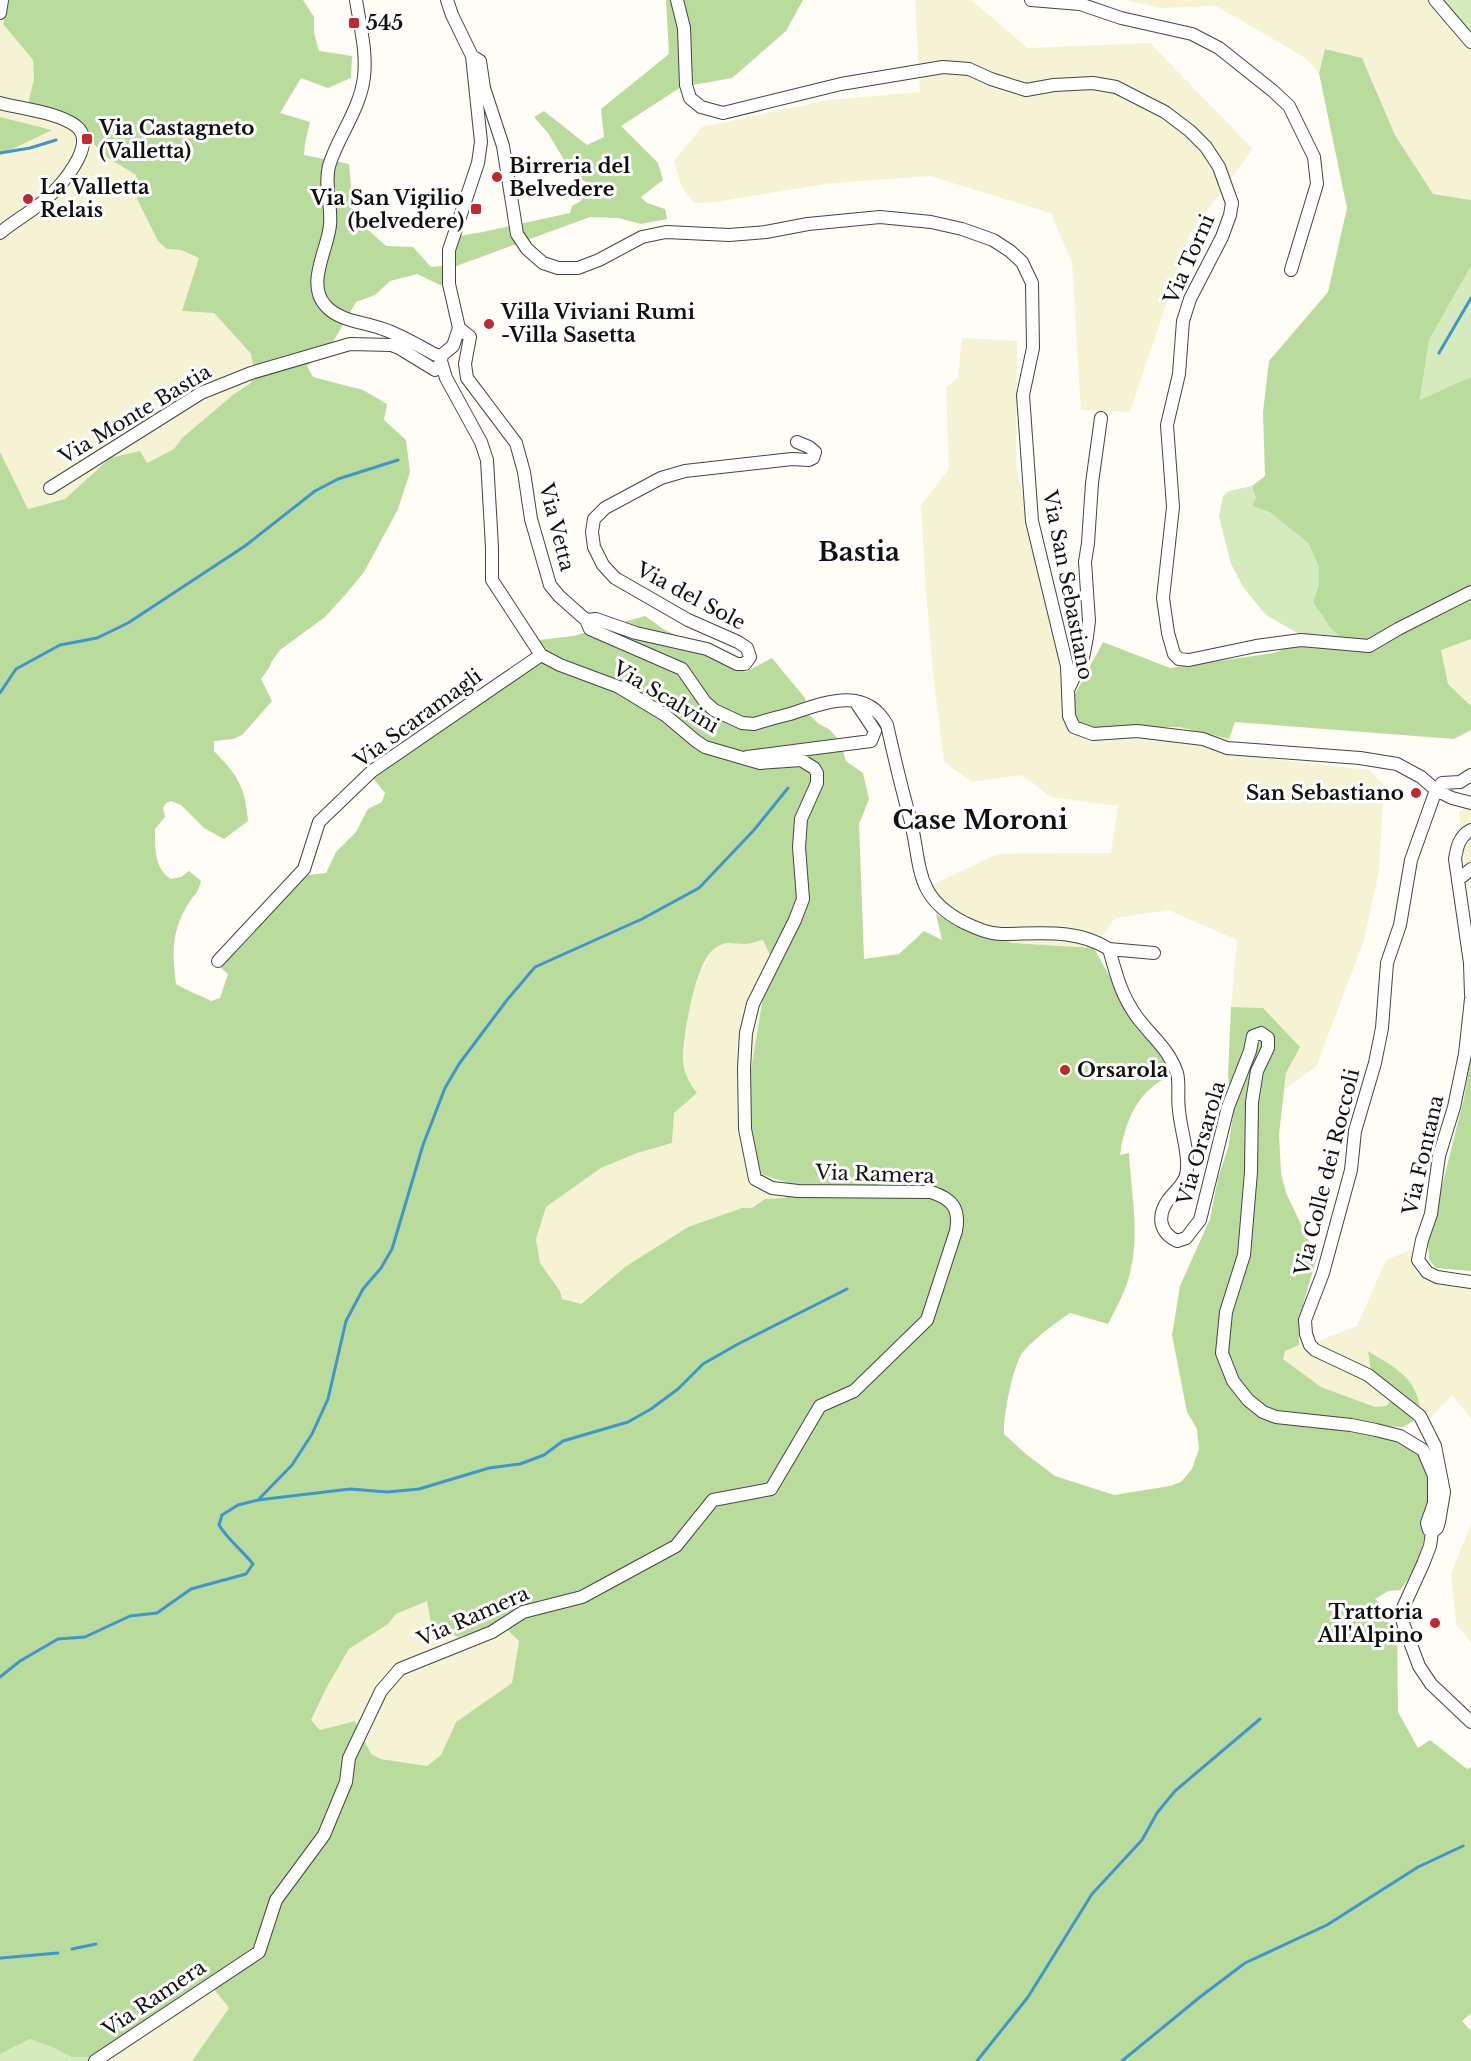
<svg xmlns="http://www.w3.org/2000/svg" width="1471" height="2061" viewBox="0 0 1471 2061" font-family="'Libre Baskerville',serif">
<rect width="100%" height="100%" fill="#fffdf5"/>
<!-- farmland -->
<path fill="#f6f3d4" d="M0 0H9L3 24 33 60 34 79 28 104 85 135 105 156 136 175 137 199 167 249 181 250 200 257 192 282 214 313 251 355 253 365 251 383 234 394 182 438 174 449 147 463 110 458 65 499 28 509 0 452V155L51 130 0 117Z
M915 0H971L1028 48 1150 43 1253 149 1190 233 1130 412 1081 410 1072 263 1051 213 930 176 832 183 715 202 694 203 682 187 674 161 702 127 829 100 920 92Z
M1126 0H1471V200L1433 194 1395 135 1362 58 1325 49 1319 73 1304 57 1216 6 1161 8Z
M962 338 1017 341 1016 465 1062 664 1065 691 1092 727H1179L1229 739 1245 756 1369 770 1384 785 1379 871 1364 940 1316 1067 1285 1089 1286 1073 1263 1008 1231 1007 1237 940 1168 910 1115 918 1094 948 1012 943 948 921 936 914 922 890 997 854 1111 853 1118 806 1050 797 1032 782 1020 775 972 782 944 762 934 682 926 592 921 505 949 469 946 387 958 378Z
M1471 639V706L1448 684 1441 649Z
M1471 805V881L1467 885 1459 812Z
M763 940 770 955 747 1094 786 1182 785 1198 765 1200 753 1208H742L688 1227 625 1267 580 1304 562 1299 560 1291 540 1263 536 1239 546 1207 601 1168 637 1153 672 1143 674 1113 688 1081 683 1060 689 1006 699 975 711 951 725 942 747 944Z
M1413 1249 1411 1260 1417 1273 1431 1281 1471 1286V1419L1452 1395 1429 1419 1421 1417 1393 1398 1386 1406 1375 1407 1321 1387 1283 1359 1285 1351 1299 1345 1298 1331 1316 1342 1357 1326 1386 1260Z
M1471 1524V1643L1456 1624 1451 1574Z
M427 1601 433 1628 500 1623 519 1640 512 1683 456 1722 441 1755 427 1766 381 1759 371 1754 355 1721 320 1730 311 1720 328 1685 349 1649 388 1624 396 1614Z
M214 1988 229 2008 192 2061H104Z"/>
<!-- green -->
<path fill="#d5ebbd" d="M1444 0H1471V34Z
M1471 266V377L1420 401 1429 340Z
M1252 486 1256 498 1252 506 1270 511 1308 543 1319 567V584L1313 602 1344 642 1306 638 1266 615 1243 587 1231 564 1219 517 1223 496 1229 491Z
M30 2039 54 2048 71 2057H109L104 2061H0V2054Z"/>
<!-- forest -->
<path fill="#b9dc9c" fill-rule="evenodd" d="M9 0H303L314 17V33L319 51 352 56 351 78 328 88 301 78 280 113 310 122 305 143 304 155 349 164 353 208 367 229 386 246 413 247 431 267 442 266 446 238 483 232 570 213 572 206 581 201 586 182 573 175 548 133 534 117 544 111 587 145 604 137 601 109 669 54 666 0H803L786 31 732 78 681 87 621 126 658 163 663 180 641 197 647 203 665 209 667 219 641 224 618 218 590 217 451 268 453 291 417 274 390 281 375 295 356 302 330 347 307 366 313 377 363 390 387 404 384 420 406 440 410 472 398 509 364 572 345 595 325 617 280 650 272 661 269 668 261 679 272 701 242 735 233 739 214 741V751C238 776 245 786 248 821L224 839 204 828 181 805 171 801 166 803 163 808 165 817 155 829C155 847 154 869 171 879L181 877 189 871 201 881C199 891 195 894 190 901 171 930 172 952 176 984 187 991 200 995 211 1001L220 998 228 974 220 967 237 935 258 912 308 875 326 873 336 852 356 832 368 809 382 802 385 793 373 778 380 770 525 667 534 668 543 661 531 641 573 636 645 616 665 630 734 662 745 672 772 658 805 698 809 715 819 724 829 729 840 741 846 761 863 773 869 799 859 824 864 959 899 954 924 931 942 940 936 914 948 921 1012 943 1094 948 1119 994 1175 1066 1173 1075C1138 1088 1125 1121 1120 1155L1129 1153C1131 1193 1140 1233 1130 1273 1126 1291 1116 1308 1108 1324L1070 1313C1054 1324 1036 1337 1023 1352 1013 1364 1003 1417 1004 1434L1026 1454 1055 1476 1114 1495 1170 1486 1181 1482 1192 1469 1199 1449 1197 1429 1187 1412 1172 1335 1180 1286 1210 1219 1218 1178 1228 1148 1233 1116 1228 1077 1231 1007 1263 1008 1300 1047 1286 1073 1279 1134 1281 1173 1286 1193 1317 1258C1308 1286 1298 1316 1299 1345L1285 1351 1283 1359 1321 1387 1375 1407 1386 1406 1393 1398 1371 1371 1368 1351C1398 1370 1419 1378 1421 1417L1403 1427 1381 1426C1390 1431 1415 1443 1419 1451 1439 1487 1427 1560 1400 1590L1388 1591 1375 1599 1383 1606 1397 1629 1398 1712 1418 1748 1430 1740 1467 1769 1471 1767V2013L1462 2021 1471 2031V2061H192L229 2008 214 1989 109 2057H71L54 2048 30 2039 0 2054V452L28 509 65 499 110 458 140 451 147 463 174 449 182 438 234 394 251 383 253 365 251 354 214 313 182 311 199 258 181 250 167 249 158 241 137 199 136 175 105 156 85 135 28 104 34 79 33 60 3 24ZM763 940 770 955 747 1094 757 1173 786 1182 785 1198 765 1199 752 1208H742L688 1227 625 1267 581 1304 562 1299 560 1291 540 1263 536 1239 546 1207 601 1168 637 1153 672 1143 674 1113 697 1093C689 1083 684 1073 683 1059 683 1036 695 963 714 949 726 940 731 944 745 944 751 944 757 941 763 940ZM427 1601 432 1628 459 1637 500 1623 519 1641 512 1683 456 1722 441 1755 427 1766 381 1759 371 1754 355 1721 320 1730 311 1720 328 1685 349 1649 388 1624 396 1614Z
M1325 49 1362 58 1395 135 1433 194 1471 200V266L1429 340 1420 400 1471 377V639L1441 650 1448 684 1471 706V730L1454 739 1235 722 1229 739 1179 727H1092L1080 722 1075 712 1074 696 1103 642 1170 668 1274 653 1299 643 1344 641 1330 627 1313 602 1319 584V567L1308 543 1270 512 1252 506 1256 498 1252 486 1265 476 1263 412 1269 361 1328 292 1347 208 1319 73Z
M0 117 52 130 0 155Z
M1471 1056V1271L1436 1268 1429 1260 1428 1242 1464 1098Z"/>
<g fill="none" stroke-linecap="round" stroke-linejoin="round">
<!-- stream -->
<path stroke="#3f96cf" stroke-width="3" d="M0 153 30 148 56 140
M1439 353 1471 298
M0 693 16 669 60 645 97 638 128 623 245 546 315 491 338 479 398 460
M259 1499 292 1465 312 1434 328 1399 346 1321 363 1289 381 1268 392 1249 423 1145 445 1088 459 1064 507 1000 535 967 642 919 699 888 754 830 788 788
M0 1677 20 1661 58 1639 85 1637 130 1616 157 1613 191 1589 246 1574 253 1564C242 1550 228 1540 219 1525L222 1515 238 1505 258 1500 350 1489 387 1492 419 1489 489 1468 520 1464 544 1455 563 1441 628 1422 651 1409 678 1389 703 1364 738 1344 847 1289
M72 1949 96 1944
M1 1958 58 1953
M977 2061 1028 1997 1092 1894 1142 1840 1157 1813 1175 1791 1260 1719
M1122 2061 1200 1997 1245 1963 1327 1925 1418 1867 1463 1846"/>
<!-- street casing -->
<g stroke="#444" stroke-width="14">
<path id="street" d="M356 0C360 26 367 51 364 77 360 110 338 136 329 166 324 186 332 205 330 225 328 249 306 283 325 305 338 321 364 322 383 329 401 335 419 346 436 355H442
M677 0 684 28 686 85 690 98 701 107 723 113 841 84 943 67 969 69 991 79 1026 90 1054 85 1093 83 1116 87 1165 112 1190 131 1206 147 1219 167 1232 203 1230 215 1222 237 1190 299 1183 321 1179 374 1167 425 1173 507 1163 598 1168 633 1174 654 1179 659 1189 660 1256 646 1301 640 1369 646 1398 629 1471 592
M1031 0 1080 4 1121 18 1192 34 1219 48 1273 91 1289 106 1314 157 1317 184 1291 270
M1435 0 1471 42
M0 13 2 0
M472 56 480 61 484 88 503 146 517 234 527 249 543 263 558 268H578L599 260 642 237 666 232 729 235 766 232 808 224 880 217 931 222 962 229 993 240 1010 251 1022 262 1032 283 1033 348 1023 395 1032 521 1067 666 1069 716 1074 727 1093 734 1137 731 1203 739 1227 748 1360 758 1397 764 1421 777 1436 790 1452 798 1471 803
M0 103C22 109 57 112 76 126 99 144 60 187 45 200 31 212 14 221 0 233
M459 328 470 337 465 364 467 378 516 443 524 472 531 519 550 585 559 596 586 620 590 629 682 669 705 702 714 710 742 723 754 724C766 720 778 717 790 714 824 703 865 685 887 725 894 756 901 787 910 818 922 865 913 896 963 922 976 928 988 934 1002 934 1040 934 1075 928 1109 949 1116 974 1121 995 1137 1017 1151 1036 1169 1049 1177 1073 1180 1084 1177 1098 1179 1110 1180 1123 1184 1137 1186 1151 1187 1158 1188 1171 1185 1178 1181 1187 1174 1192 1168 1200 1157 1216 1159 1232 1177 1241L1186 1238 1200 1220 1228 1107 1250 1051 1253 1036 1261 1033 1268 1038V1048L1257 1071 1252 1102 1251 1172 1244 1255 1226 1312 1222 1353 1233 1381 1248 1400 1263 1412 1276 1417 1351 1425 1376 1430 1400 1436 1423 1450 1434 1476V1503L1427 1523 1429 1530 1432 1532
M442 355 453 346 459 328 449 284V250L478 163 481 142 472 56 452 15 447 0
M50 488 201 393 251 373 350 344 391 345 399 348 435 370 438 368 441 361
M586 620 596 619 636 633 707 649 737 664H745L750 657 747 648 738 642 688 620 615 578 603 565 594 547 592 532 594 519 605 508 661 478 685 471 792 459 809 460 813 458 815 452 809 447 797 442
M1069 688 1083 658 1087 637 1089 621 1085 562 1088 543 1092 483 1101 418
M747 757 871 741 875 731 855 701
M1471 775 1460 782 1442 783 1436 790 1411 860 1400 925 1387 963 1382 1028 1375 1063 1355 1131 1351 1170 1323 1273 1305 1320 1306 1334 1310 1345 1315 1350 1368 1375 1420 1416 1435 1446 1444 1492 1439 1522 1437 1528 1432 1532 1430 1546 1423 1564 1402 1610 1403 1623 1419 1666 1431 1684 1471 1722
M1471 830C1459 836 1457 847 1455 859L1470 963 1471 995
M1458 880 1471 869
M1109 949 1154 953
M218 961 304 869 319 822 372 771 541 655
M1471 999 1465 1054 1454 1107 1439 1156 1431 1214 1422 1240 1418 1260 1427 1272 1437 1277 1471 1282
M95 2061 259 1952 276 1900 324 1835 346 1782 349 1758 381 1691 400 1669 492 1632 523 1612 582 1597 676 1546 713 1500 771 1489 820 1406 854 1391 927 1320 956 1231C960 1209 953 1199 931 1192L798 1191 772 1188 755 1179 745 1129 744 1068 746 1033 753 1004 795 920 803 899 799 847 801 819 817 783V773L814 768 801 760 760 763 705 747 696 741 665 715 619 687 560 665 541 655 492 580V547L487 460 481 442 446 378 441 361 442 355"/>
</g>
<!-- street -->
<use href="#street" stroke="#fff" stroke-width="12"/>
</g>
<!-- markers -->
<g fill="#c4262e" stroke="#fff" stroke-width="2">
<rect x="348" y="17" width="12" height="12" rx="3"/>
<rect x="81" y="133" width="12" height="12" rx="3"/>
<circle cx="497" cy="177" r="6"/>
<circle cx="28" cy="199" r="6"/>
<rect x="470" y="203" width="12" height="12" rx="3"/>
<circle cx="489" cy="324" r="6"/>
<circle cx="1416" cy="793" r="6"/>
<circle cx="1065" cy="1070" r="6"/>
<circle cx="1435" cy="1623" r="6"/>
</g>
<g text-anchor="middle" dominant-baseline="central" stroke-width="6" stroke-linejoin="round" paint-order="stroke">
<!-- poi labels -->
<g font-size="20" font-weight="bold" fill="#111" stroke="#fff" text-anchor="start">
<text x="366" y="23">545</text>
<text x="99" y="128">Via Castagneto<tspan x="99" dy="23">(Valletta)</tspan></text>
<text x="509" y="166">Birreria del<tspan x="509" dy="23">Belvedere</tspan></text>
<text x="40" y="187">La Valletta<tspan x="40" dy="23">Relais</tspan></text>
<text x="464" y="198" text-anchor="end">Via San Vigilio<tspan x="464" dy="23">(belvedere)</tspan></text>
<text x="501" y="312">Villa Viviani Rumi<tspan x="501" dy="23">-Villa Sasetta</tspan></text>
<text x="1404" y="793" text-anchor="end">San Sebastiano</text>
<text x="1077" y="1070">Orsarola</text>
<text x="1423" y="1612" text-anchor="end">Trattoria<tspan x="1423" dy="23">All'Alpino</tspan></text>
</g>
<!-- street labels -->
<g font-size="20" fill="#111" stroke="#fff">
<text transform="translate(1189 259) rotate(-66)">Via Torni</text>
<text transform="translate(135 414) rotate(-31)">Via Monte Bastia</text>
<text transform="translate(557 527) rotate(76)">Via Vetta</text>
<text transform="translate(1068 585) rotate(79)">Via San Sebastiano</text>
<text transform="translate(691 596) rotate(28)">Via del Sole</text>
<text transform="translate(666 697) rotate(31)">Via Scalvini</text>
<text transform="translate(418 718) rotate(-36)">Via Scaramagli</text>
<text transform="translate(1201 1143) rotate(-74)">Via Orsarola</text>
<text transform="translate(1423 1155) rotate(-77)">Via Fontana</text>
<text transform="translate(1327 1172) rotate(-76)">Via Colle dei Roccoli</text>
<text transform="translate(875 1174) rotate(2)">Via Ramera</text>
<text transform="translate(473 1616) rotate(-24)">Via Ramera</text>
<text transform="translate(154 1998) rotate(-34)">Via Ramera</text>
</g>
<!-- district labels -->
<g font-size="26" font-weight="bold" fill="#111" stroke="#fff">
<text x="859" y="552">Bastia</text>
<text x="980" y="820">Case Moroni</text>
</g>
</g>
</svg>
